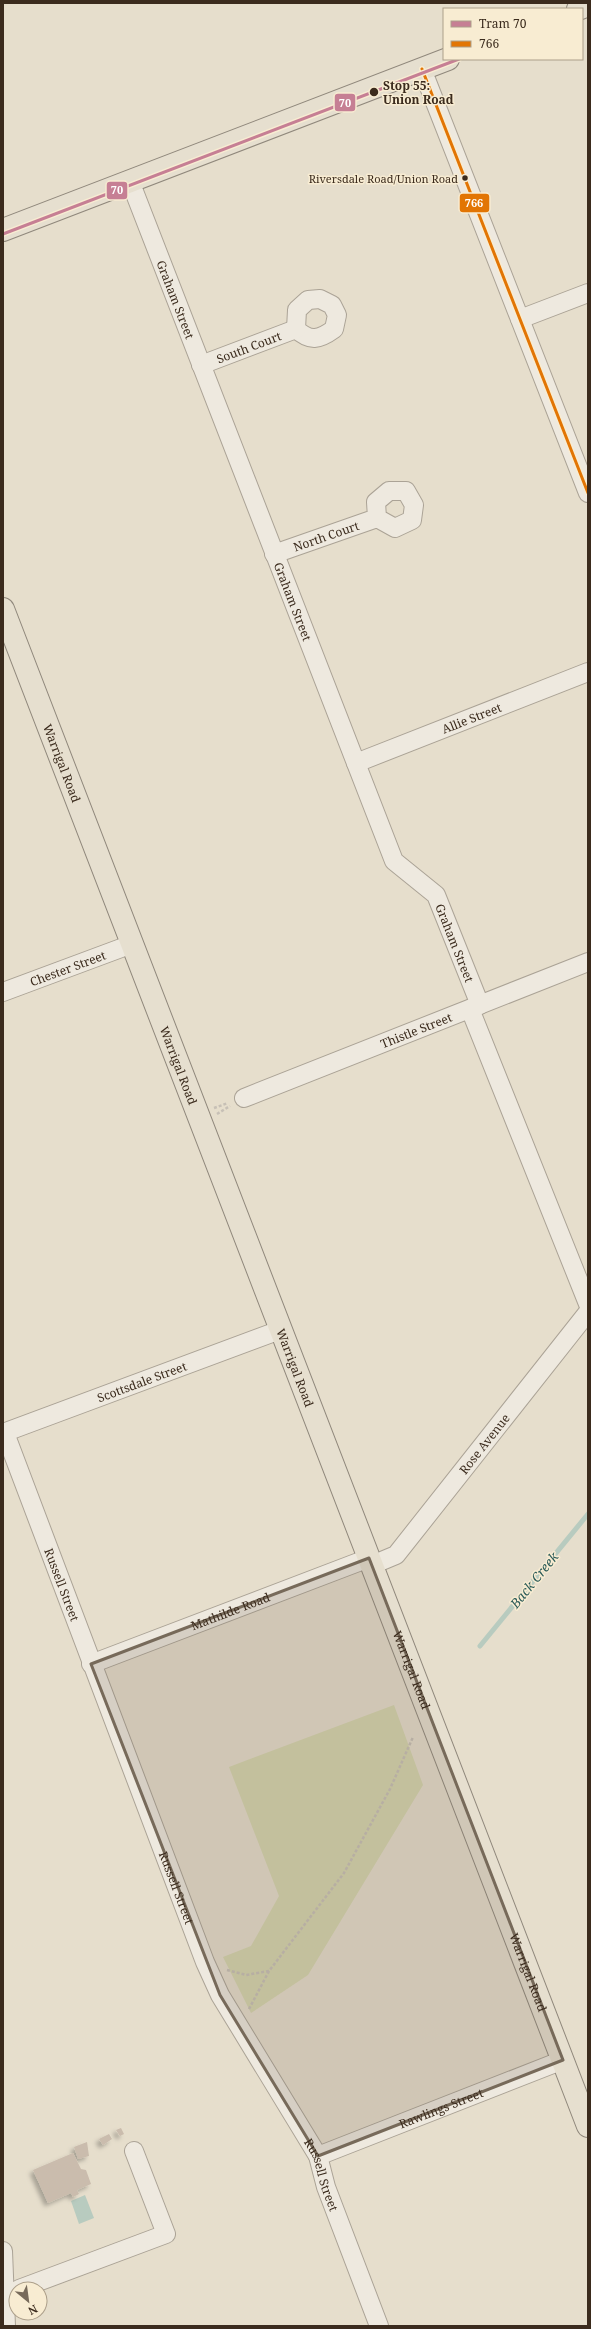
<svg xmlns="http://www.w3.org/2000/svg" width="591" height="2329" viewBox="0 0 591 2329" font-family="'Noto Serif',serif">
<defs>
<filter id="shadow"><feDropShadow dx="-3.5" dy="3.5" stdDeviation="2" flood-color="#0004"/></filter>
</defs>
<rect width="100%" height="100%" fill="#e6decc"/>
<!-- green -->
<path fill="#d6d6ae" d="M394 1705 423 1785 308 1975 251 2013 223 1957 251 1946 279 1896 229 1767Z"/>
<!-- water -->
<path fill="#b8cbbf" d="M85 2195 94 2218 79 2224 71 2201Z"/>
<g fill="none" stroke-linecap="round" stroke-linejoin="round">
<!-- stream -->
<path stroke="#b8cbbf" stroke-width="5" d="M480 1646 588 1514"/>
</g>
<!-- building -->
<path fill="#cabcad" filter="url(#shadow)" d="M121 2128 124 2134 120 2136 116 2130Z
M109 2134 112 2139 103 2145 99 2139Z
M87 2142 89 2156 78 2159 74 2147Z
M73 2153 81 2169 86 2170 91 2184 77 2190 79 2194 73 2197 71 2193 48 2203 33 2170Z"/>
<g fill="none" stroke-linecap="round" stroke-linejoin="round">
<!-- minor casing -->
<g stroke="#aba396" stroke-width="20">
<g id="minor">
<path d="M422 69 588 493"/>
<path id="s1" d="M130 181 394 861 436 895 480 1005"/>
<path d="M320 299 332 305 337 315 334 329C319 340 310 342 296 329L297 310 308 300Z"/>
<path d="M520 319 588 293"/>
<path id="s2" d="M201 365 296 329"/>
<path id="s3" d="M274 554 377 518 395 528 412 520 414 505 406 491H389L376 502 377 518"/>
<path id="s4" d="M356 763 588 672"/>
<path id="s5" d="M3 992 132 944"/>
<path d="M470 1009 588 1304"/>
<path id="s6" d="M244 1098 588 962"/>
<path id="s7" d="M3 1433 280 1330"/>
<path id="s8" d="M5 1433 205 1962 220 1995 318 2156 326 2187 379 2326"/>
<path id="s9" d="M372 1565 396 1555 588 1312"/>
<path id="s10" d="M91 1664 369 1558"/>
<path id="s11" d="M318 2156 563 2060"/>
<path d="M3 2251 6 2326"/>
<path d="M19 2289 166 2234 134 2151"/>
</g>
</g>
<!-- major casing -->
<g stroke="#90887c" stroke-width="24">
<g id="major">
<path d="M578 9 588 5"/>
<path d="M3 230 448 59"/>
<path id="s12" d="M3 609 588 2126"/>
</g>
</g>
<!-- path -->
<path stroke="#c7c0b6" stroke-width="2.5" stroke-dasharray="3 2" stroke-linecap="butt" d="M214 1108 228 1103
M217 1114 230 1106
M227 1970 246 1975 269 1971
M249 2009 269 1971 344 1873 390 1789 413 1737"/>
<!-- minor -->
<use href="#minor" stroke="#eee9df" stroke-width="18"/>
<!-- major -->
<use href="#major" stroke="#e6dfcf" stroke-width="22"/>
<!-- bus-1 casing -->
<g stroke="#f8ecd2" stroke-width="6">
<path id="bus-1" d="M422 69 588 493"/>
</g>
<!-- bus-1 -->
<use href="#bus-1" stroke="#e27504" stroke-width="3"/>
<!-- tram-1 casing -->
<g stroke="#f8ecd2" stroke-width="6">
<path id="tram-1" d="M3 234 459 59"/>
</g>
<!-- tram-1 -->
<use href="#tram-1" stroke="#c67f94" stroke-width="3"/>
</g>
<!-- marked area -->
<path fill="#776a5a" fill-opacity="0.2" stroke="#776a5a" stroke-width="3" stroke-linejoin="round" d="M369 1558 563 2060 318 2156 220 1995 91 1664Z"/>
<!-- markers -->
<g fill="#3b2b1d" stroke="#f8ecd2" stroke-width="1.5">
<circle cx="374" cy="92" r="5"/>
<circle cx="465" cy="178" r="3.5"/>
</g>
<g text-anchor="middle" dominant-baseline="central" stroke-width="3" stroke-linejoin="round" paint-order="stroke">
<!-- bus labels -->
<g font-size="11" fill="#3b2b1d" stroke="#f8ecd2" text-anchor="end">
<text x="458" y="178">Riversdale Road/Union Road</text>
</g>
<!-- stop labels -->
<g font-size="12" font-weight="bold" fill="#3b2b1d" stroke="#f8ecd2" text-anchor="start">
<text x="383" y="85">Stop 55:<tspan x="383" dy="14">Union Road</tspan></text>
</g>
<!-- street labels -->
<g font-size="12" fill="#3b2b1d" stroke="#f8ecd2">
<text stroke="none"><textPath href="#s1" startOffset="127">Graham Street</textPath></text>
<text stroke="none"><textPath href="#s2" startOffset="51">South Court</textPath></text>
<text stroke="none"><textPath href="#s3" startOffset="55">North Court</textPath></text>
<text stroke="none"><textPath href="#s1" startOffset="451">Graham Street</textPath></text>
<text stroke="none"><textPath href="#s4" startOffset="124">Allie Street</textPath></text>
<text stroke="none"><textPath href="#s12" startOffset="165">Warrigal Road</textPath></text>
<text stroke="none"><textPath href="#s1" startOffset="835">Graham Street</textPath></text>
<text stroke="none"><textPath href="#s5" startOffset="69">Chester Street</textPath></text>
<text stroke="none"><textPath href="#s6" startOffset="185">Thistle Street</textPath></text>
<text stroke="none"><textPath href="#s12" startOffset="489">Warrigal Road</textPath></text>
<text stroke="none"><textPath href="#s12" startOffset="813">Warrigal Road</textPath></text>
<text stroke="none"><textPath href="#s7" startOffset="148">Scottsdale Street</textPath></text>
<text stroke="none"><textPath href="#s9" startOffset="168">Rose Avenue</textPath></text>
<text stroke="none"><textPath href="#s8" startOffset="162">Russell Street</textPath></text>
<text stroke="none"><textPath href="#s10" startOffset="149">Mathilde Road</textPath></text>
<text stroke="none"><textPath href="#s12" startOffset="1137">Warrigal Road</textPath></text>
<text stroke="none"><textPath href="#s8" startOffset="486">Russell Street</textPath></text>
<text stroke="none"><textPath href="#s12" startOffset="1461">Warrigal Road</textPath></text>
<text stroke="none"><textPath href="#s11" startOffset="132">Rawlings Street</textPath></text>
<text stroke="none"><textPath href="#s8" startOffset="809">Russell Street</textPath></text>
</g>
<!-- water labels -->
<g font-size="13" font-style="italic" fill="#2b5b58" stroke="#f8ecd2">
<text transform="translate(534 1580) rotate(-51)">Back Creek</text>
</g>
</g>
<g stroke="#f8ecd2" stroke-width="1.5">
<rect x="334" y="93" width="22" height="19" rx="4" fill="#c67f94"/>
<rect x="106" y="181" width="22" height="19" rx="4" fill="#c67f94"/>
<rect x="459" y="193" width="31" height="20" rx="4" fill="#e27504"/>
</g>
<g font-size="11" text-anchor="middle" font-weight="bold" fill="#fff">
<text x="345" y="107">70</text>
<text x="117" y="194">70</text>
<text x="474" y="207">766</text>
</g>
<!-- border -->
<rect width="591" height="2329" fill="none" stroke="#3b2b1d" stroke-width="8"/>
<!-- legend -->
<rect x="443" y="8" width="140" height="52" fill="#f8ecd2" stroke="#ac9f8a"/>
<rect x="451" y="21" width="20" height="6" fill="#c67f94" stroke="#ac9f8a"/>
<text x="479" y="28" font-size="12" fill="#3b2b1d">Tram 70</text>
<rect x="451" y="41" width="20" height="6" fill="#e27504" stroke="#ac9f8a"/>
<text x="479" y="48" font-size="12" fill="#3b2b1d">766</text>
<!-- north arrow -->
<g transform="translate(28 2301) rotate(151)"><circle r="19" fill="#f8ecd2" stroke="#ac9f8a"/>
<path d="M0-3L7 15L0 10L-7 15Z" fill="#776a5a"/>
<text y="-6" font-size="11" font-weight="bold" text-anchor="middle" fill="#3b2b1d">N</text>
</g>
</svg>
